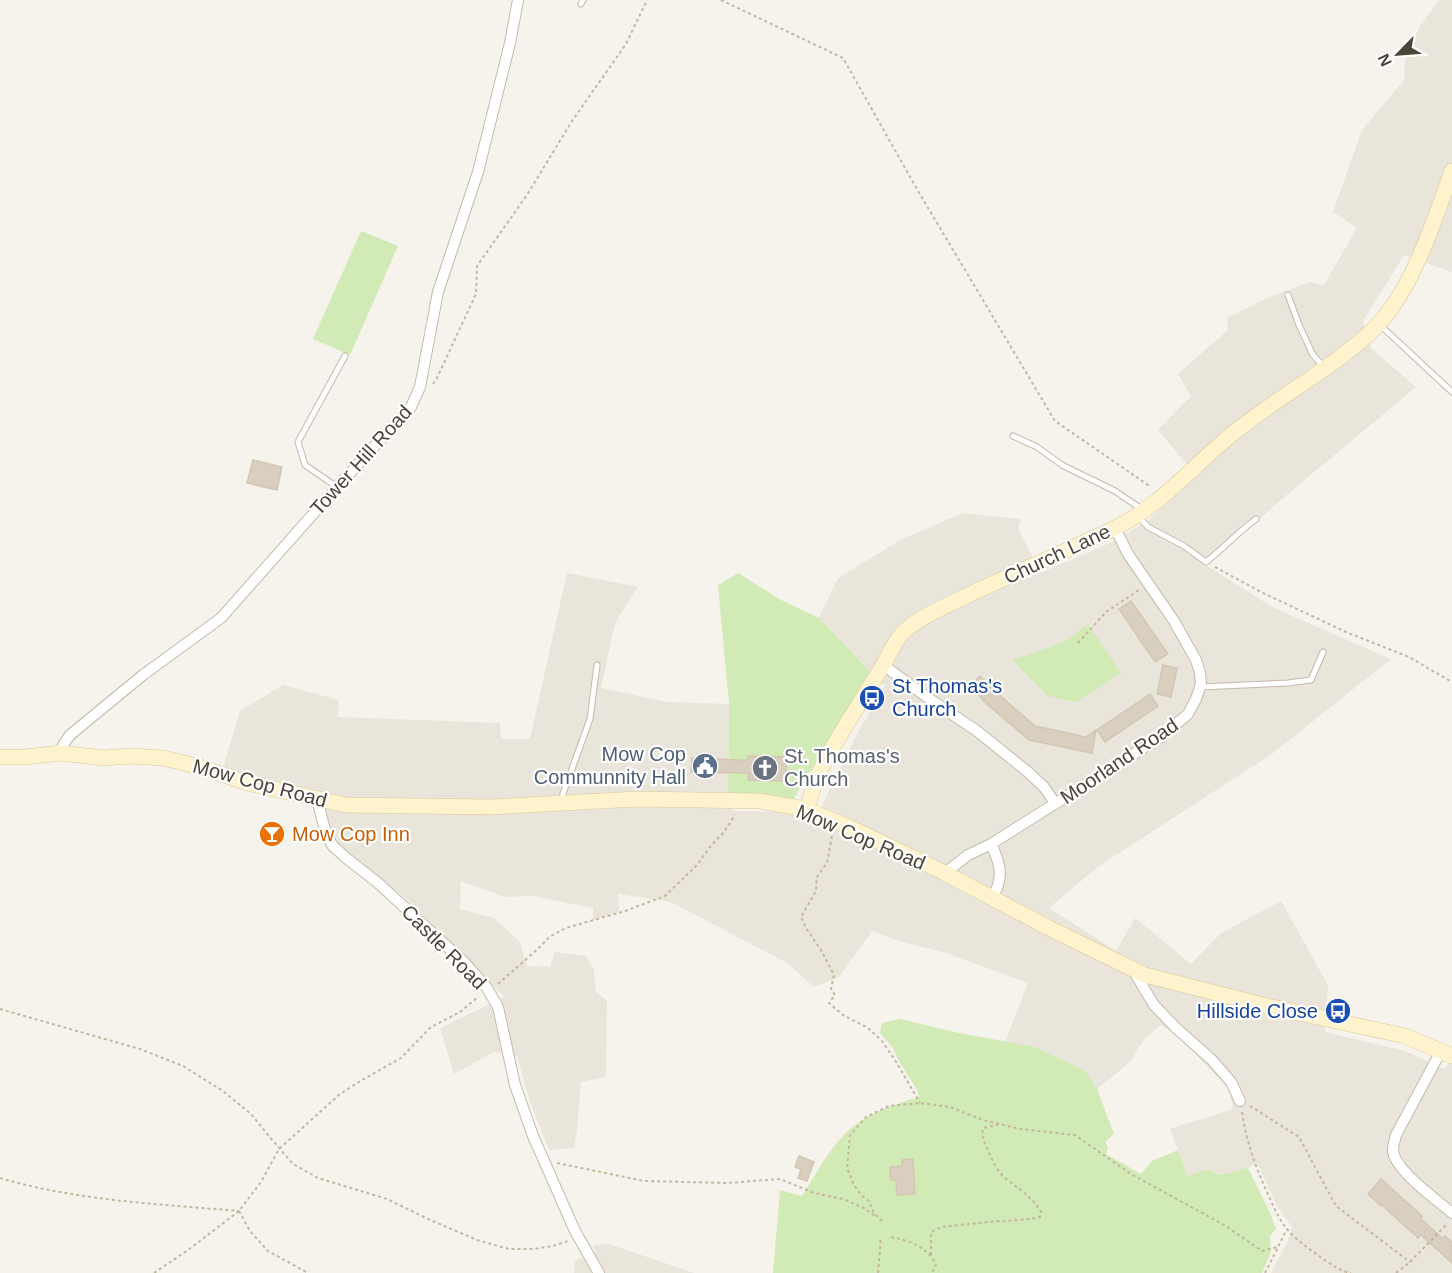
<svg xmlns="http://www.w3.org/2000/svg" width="1452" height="1273" viewBox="0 0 1452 1273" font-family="Arial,sans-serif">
<rect width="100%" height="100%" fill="#f6f3ec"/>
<!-- residential -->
<path fill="#eae5da" d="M1439 0H1452V272L1404 255 1363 321 1371 348 1416 387 1283 498 1207 566 1274 608 1391 659 1272 754 1099 866 1049 908 1116 951 1135 918 1191 964 1220 934 1281 901 1328 985 1325 1032 1405 1051 1445 1069 1452 1058V1273H1271L1288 1241 1292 1227 1277 1206 1257 1163 1248 1168 1220 1175 1188 1177 1170 1129 1233 1109 1228 1088 1177 1035 1160 1025 1143 1041 1130 1062 1097 1089 1086 1072 1035 1047 1005 1042 1028 983 943 952 899 941 872 931 839 977 814 987 787 963 671 902 618 894 619 912 593 920V908L532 896 505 897 461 881 460 909 494 918 520 942 527 966 550 967 555 952 586 956 594 970 596 992 607 1001 606 1077 581 1082 577 1129 574 1148 549 1150 530 1102 517 1056 494 1052 454 1074 440 1028 504 997 458 949 403 896 342 849 331 830 326 814 325 797 253 780 223 768 240 711 283 685 339 700 338 717 500 723 501 739H530L567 573 638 587 615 623 601 688 667 702 729 704 728 796 733 811 786 812 817 824 824 801 857 734 885 686 819 618 838 578 899 541 962 513 1021 519 1018 528 1040 573 1112 542 1149 520 1195 474 1158 430 1191 396 1178 374 1228 330 1227 318 1269 297 1310 282 1324 285 1357 228 1333 212 1362 130 1405 79 1404 72 1407 45Z
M606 1243 694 1273H574L575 1261 596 1251 593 1246Z"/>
<!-- green -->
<path fill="#d2eab5" d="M361 231 398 246 350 355 313 339Z
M738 573 781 600 819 618 870 671 793 800 728 796 729 704 718 585Z
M1088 624 1121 673 1077 702 1048 696 1012 660 1053 646 1068 639Z
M900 1019 959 1033 1035 1047 1073 1065 1086 1072 1097 1089 1114 1134 1105 1142 1108 1147 1106 1154 1141 1174 1152 1161 1178 1150 1188 1177 1206 1169 1220 1175 1248 1168 1270 1213 1276 1229 1270 1236 1271 1252 1262 1273H773L780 1190 802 1196C818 1171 833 1140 859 1122 877 1110 899 1103 919 1097L917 1090 899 1061 893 1048 880 1033 882 1023Z"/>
<!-- building -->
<path fill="#d8cfc1" stroke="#d3c7b4" stroke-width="1.5" d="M253 460 282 467 277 490 247 483Z
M1131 601 1168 654 1155 662 1119 609Z
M1163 665 1177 668 1171 697 1157 694Z
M980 676 1005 700 1035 726 1086 737 1096 730 1092 753 1029 740 988 705 970 686Z
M1150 694 1158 706 1105 742 1097 730Z
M748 756 787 757 785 781 748 780 749 773 691 772 692 758 738 760H748Z
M799 1156 814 1162 807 1181 798 1178 801 1169 795 1167Z
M913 1159 915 1194 897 1195 896 1180H891L890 1167 902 1166V1160Z
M1381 1179 1422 1216 1421 1219 1442 1238 1445 1236 1452 1242V1263L1421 1235 1418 1238 1382 1205 1381 1206 1368 1194Z"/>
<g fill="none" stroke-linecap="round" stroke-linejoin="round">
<!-- lane casing -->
<g stroke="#c2bbae" stroke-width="7">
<path id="lane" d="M581 4 583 0
M1288 295 1299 325 1313 355 1324 367
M1380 325 1452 392
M1013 436 1037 447 1062 465 1115 491 1143 510
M337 487 305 465 298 442 345 356
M1139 517 1148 527 1184 546 1206 562C1224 548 1238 532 1256 519
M1200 687 1288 683 1311 680 1323 652
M560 802 590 719 597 665"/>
</g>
<!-- street casing -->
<g stroke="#c2bbae" stroke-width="12">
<path id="street" d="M883 665 931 700 977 731 1028 772 1044 787 1055 803
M61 753 63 745 70 735 143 675 221 618 337 487 411 407 420 387 438 292 478 172 510 43 518 0
M317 799 325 830 332 845 345 857 378 883 414 916 465 963 487 988 498 1007 515 1085 533 1136 575 1231 599 1273
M991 844C1001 865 1004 878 992 898
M945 873 968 855 991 844 1161 737 1188 714 1196 699 1201 684 1200 673 1196 660 1174 621 1128 554 1115 528
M1133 970 1154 1005 1176 1028 1212 1060 1231 1082 1240 1101
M1441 1051 1396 1135C1395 1140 1393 1145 1393 1150 1394 1170 1437 1200 1452 1213"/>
</g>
<!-- secondary casing -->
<g stroke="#d6c79b" stroke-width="16">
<path id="secondary" d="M0 757H25L61 753 104 758 130 756 163 758 204 768 247 783 346 805 491 807 637 799 760 801 806 809 851 828 945 873 1047 927 1145 975 1267 1006 1405 1036 1452 1056
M806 809C811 796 815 782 821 769 839 733 862 701 882 667 890 654 895 638 908 628 925 614 947 606 966 596 1015 573 1064 552 1113 529 1159 507 1192 467 1231 435 1267 405 1307 383 1343 355 1357 344 1371 334 1382 320 1415 282 1435 218 1452 171"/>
</g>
<!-- path -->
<path stroke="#c4b79f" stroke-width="2" stroke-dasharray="3 3" stroke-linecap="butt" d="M721 0 843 58 918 191 1055 421 1151 487
M433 384 436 380 476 294 477 266 527 195 572 121 626 44 647 0
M1215 567 1261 592 1346 632 1409 657 1452 682
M1078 643 1106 612 1139 590
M832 836 827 863 817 877 816 891 801 917 806 928 821 950 834 975 831 989 835 995 829 1003 843 1015 868 1028 882 1041 898 1065 920 1103
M498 984 540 947 549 937 566 928 625 911 665 896 698 864 709 848 724 832 735 815
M0 1009 140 1049 183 1066 223 1091 251 1114 268 1135 293 1164 318 1178 387 1199 428 1219 477 1240 509 1249H533L553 1246 568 1241
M1250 1106 1299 1137 1336 1206 1410 1262
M1242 1112C1246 1140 1255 1166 1267 1192 1273 1205 1278 1218 1287 1229 1295 1239 1308 1248 1319 1256 1329 1263 1339 1271 1351 1273
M557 1163 644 1181 727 1183 780 1179 814 1193 843 1199 864 1208 875 1216
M0 1178C78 1201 159 1204 239 1211
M239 1211 250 1231 268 1251 308 1273
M882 1221 874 1213 869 1201 861 1195 854 1185 847 1168 850 1135 866 1117 889 1106 920 1103 950 1107 983 1120 1020 1129 1075 1135 1131 1174 1226 1226 1262 1251 1277 1247
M891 1237C910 1241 926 1246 936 1264L932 1273
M931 1255V1232L941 1227 998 1221C1006 1222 1011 1220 1019 1220 1027 1219 1032 1219 1040 1217L1041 1212C1032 1196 1017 1188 1003 1176 996 1169 992 1159 988 1151 985 1143 981 1136 983 1128L998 1125
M154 1273 188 1250 239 1211 261 1182 279 1149 340 1094 362 1080 401 1058 431 1027 460 1012 478 997
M878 1273 881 1237
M1265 1273 1287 1229
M1396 1273 1410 1262 1447 1224"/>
<!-- lane -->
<use href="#lane" stroke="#fff" stroke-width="5"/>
<!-- street -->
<use href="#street" stroke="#fff" stroke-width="10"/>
<!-- secondary -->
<use href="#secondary" stroke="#fff3cd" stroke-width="15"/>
</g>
<!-- icons -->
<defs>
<g id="bus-disc" transform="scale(1.35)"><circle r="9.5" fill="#1a4fb4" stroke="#fff"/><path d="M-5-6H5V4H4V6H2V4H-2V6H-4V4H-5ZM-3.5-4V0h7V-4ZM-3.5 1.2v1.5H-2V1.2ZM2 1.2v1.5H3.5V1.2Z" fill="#fff"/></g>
<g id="civic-disc" transform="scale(1.35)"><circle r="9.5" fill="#5c6f8a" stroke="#fff"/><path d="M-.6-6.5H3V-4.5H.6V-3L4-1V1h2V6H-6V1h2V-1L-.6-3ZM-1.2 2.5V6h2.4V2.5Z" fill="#fff"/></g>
<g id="church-disc" transform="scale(1.35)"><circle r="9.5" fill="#6b7280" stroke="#fff"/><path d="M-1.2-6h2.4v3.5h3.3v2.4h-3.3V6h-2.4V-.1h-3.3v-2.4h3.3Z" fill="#fff"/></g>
<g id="bar-disc" transform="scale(1.35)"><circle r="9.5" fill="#e8710a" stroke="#fff"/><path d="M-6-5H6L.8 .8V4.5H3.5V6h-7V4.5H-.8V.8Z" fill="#fff"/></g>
</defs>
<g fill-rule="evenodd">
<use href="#bus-disc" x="872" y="698"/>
<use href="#civic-disc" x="705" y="766"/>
<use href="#church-disc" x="765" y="768"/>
<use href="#bar-disc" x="272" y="834"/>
<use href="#bus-disc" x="1338" y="1011"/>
</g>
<g text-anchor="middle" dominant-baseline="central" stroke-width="4.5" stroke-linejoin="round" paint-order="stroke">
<!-- street labels -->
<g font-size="20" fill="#4b4439" stroke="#fff">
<text transform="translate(361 460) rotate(-48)">Tower Hill Road</text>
<text transform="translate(1057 554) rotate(-25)">Church Lane</text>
<text transform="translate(1119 761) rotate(-34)">Moorland Road</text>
<text transform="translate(260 783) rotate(15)">Mow Cop Road</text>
<text transform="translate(861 837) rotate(23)">Mow Cop Road</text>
<text transform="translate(444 947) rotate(45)">Castle Road</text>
</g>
<!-- transit labels -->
<g font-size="20" fill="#164399" stroke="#fff" text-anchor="start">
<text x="892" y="686">St Thomas's<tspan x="892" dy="23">Church</tspan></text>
<text x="1318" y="1011" text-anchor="end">Hillside Close</text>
</g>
<!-- service labels -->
<g font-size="20" fill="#4e5e75" stroke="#fff" text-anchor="end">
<text x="686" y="754">Mow Cop<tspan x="686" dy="23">Communnity Hall</tspan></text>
</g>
<!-- worship labels -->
<g font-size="20" fill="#5b616d" stroke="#fff" text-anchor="start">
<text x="784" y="756">St. Thomas's<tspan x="784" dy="23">Church</tspan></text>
</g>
<!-- food labels -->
<g font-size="20" fill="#c56008" stroke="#fff" text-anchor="start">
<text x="292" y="834">Mow Cop Inn</text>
</g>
</g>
<!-- north arrow -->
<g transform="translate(1398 54) rotate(245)" stroke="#ffffff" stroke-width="4.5" paint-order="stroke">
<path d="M0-4.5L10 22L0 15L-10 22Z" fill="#4b4439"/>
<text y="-9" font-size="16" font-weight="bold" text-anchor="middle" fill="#4b4439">N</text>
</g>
</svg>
